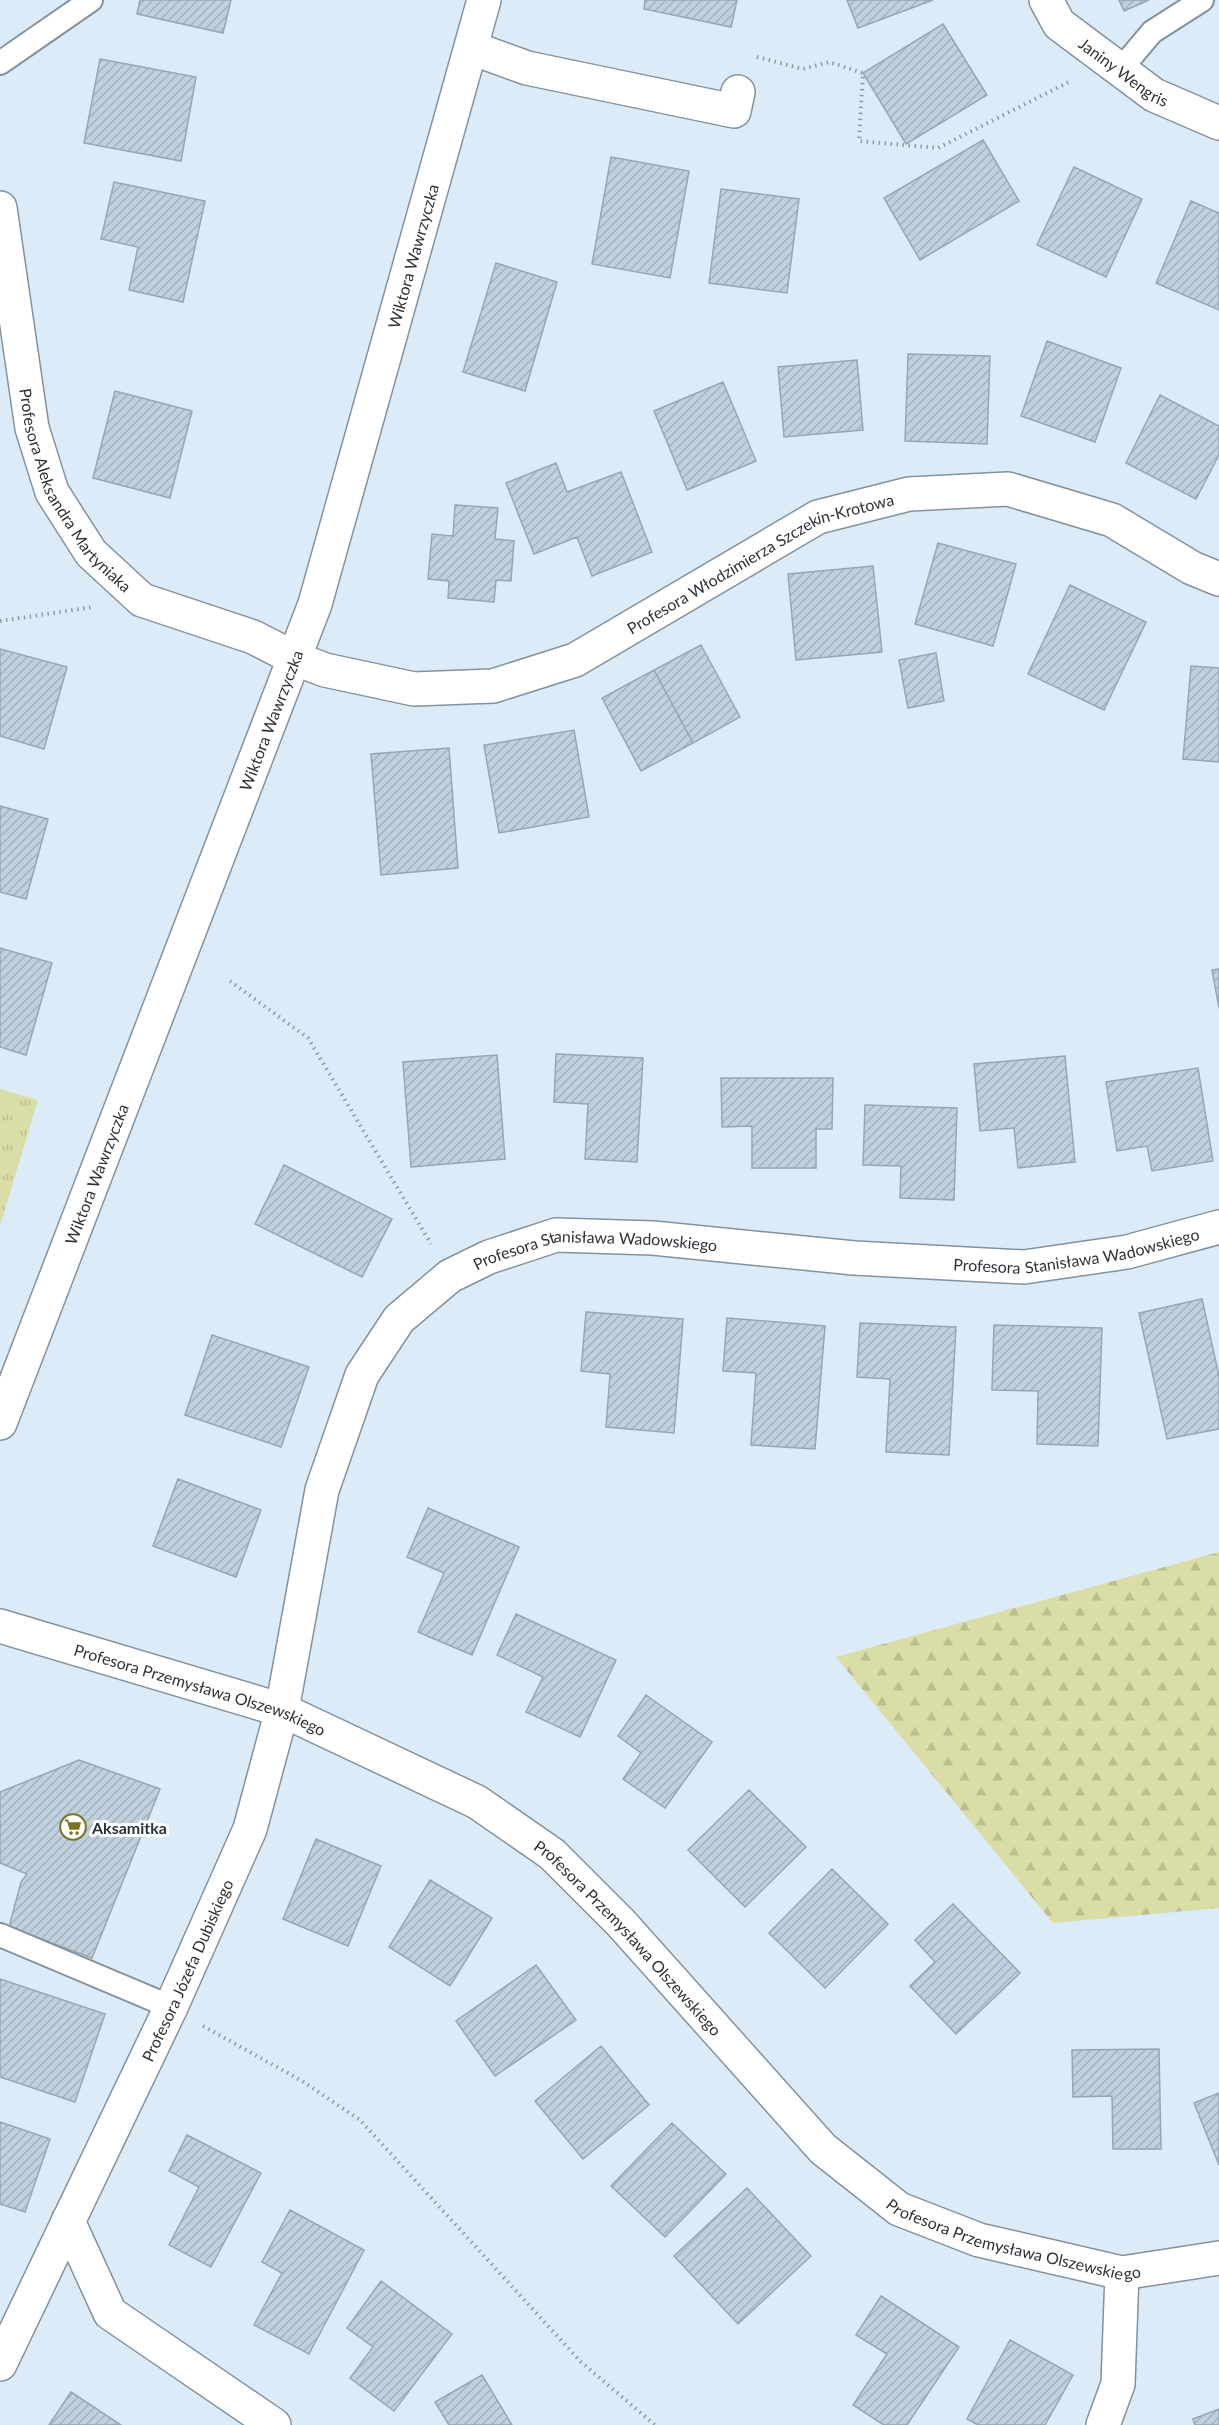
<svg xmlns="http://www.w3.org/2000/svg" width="1219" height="2425" viewBox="0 0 1219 2425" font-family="Lato,sans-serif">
<defs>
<pattern id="forest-firs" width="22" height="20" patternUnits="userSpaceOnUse" patternTransform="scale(1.5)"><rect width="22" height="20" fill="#dbdda6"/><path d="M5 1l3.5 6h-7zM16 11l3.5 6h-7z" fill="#bcbe90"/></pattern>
<pattern id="park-tufts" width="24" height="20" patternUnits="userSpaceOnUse" patternTransform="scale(1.5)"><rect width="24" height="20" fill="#dbdda6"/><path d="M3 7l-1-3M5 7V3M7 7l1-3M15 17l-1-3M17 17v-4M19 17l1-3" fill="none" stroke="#bcbe90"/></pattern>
<pattern id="building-hatch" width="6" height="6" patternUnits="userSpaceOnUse" patternTransform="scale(1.5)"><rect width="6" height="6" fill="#c0d0dc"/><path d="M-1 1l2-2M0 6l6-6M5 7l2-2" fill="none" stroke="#a5b3bd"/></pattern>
</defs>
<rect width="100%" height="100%" fill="#dbebf8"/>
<!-- forest -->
<path fill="url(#forest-firs)" d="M1219 1552V1908L1053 1923 836 1657Z"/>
<!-- park -->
<path fill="url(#park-tufts)" d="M0 1089 38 1100 0 1226Z"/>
<!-- building -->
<path fill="url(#building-hatch)" stroke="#97a6b3" stroke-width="1.5" d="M140 0H231L223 33 137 14Z
M645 0H737L731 27 644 9Z
M847 0H933L858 28Z
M1119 0H1149L1124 11Z
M943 24 987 95 906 144 863 73Z
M100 59 196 77 181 161 84 143Z
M983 140 1019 201 920 260 884 198Z
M611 157 689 171 670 278 592 264Z
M1074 167 1142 199 1106 277 1037 245Z
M114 182 205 201 183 302 129 290 138 247 101 239Z
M721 189 799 199 787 293 709 283Z
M1191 201 1219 213V310L1156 283Z
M496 263 557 282 525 391 463 372Z
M1047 341 1121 368 1095 442 1021 416Z
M908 354 990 356 987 444 905 441Z
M857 360 863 430 784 437 778 367Z
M723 382 756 461 687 490 654 411Z
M115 391 192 411 170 498 93 478Z
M1160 395 1219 426V455L1196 499 1126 463Z
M556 463 567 492 621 472 652 552 592 576 577 537 534 554 506 483Z
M455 505 498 508 495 539 514 541 511 581 496 580 494 602 448 598 449 581 428 579 432 534 453 536Z
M938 543 1016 564 993 646 915 624Z
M873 566 882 652 796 660 788 574Z
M1070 585 1146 622 1104 710 1028 674Z
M701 645 740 717 693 743 654 670Z
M0 649 67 667 44 749 0 736Z
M936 653 944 701 908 708 899 660Z
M1191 666 1219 668V762L1183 759Z
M654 670 693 743 641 771 602 698Z
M574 730 589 817 499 833 484 745Z
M449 748 458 868 381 875 371 754Z
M0 806 48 819 26 899 0 892Z
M0 948 52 963 26 1055 0 1047Z
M1219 969V1008L1212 970Z
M556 1054 643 1058 637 1162 585 1159 588 1104 554 1102Z
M497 1055 505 1159 411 1167 403 1062Z
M1065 1056 1075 1162 1018 1168 1014 1128 980 1131 974 1064Z
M1198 1068 1213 1161 1152 1171 1147 1146 1117 1151 1106 1082Z
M721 1078H833L832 1129H816V1168H752V1126L722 1127Z
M865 1105 957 1108 954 1200 900 1198 901 1166 863 1165Z
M284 1165 392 1219 362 1277 255 1224Z
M1202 1299 1219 1376V1429L1167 1439 1139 1313Z
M586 1312 683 1319 674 1433 606 1427 610 1374 581 1371Z
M727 1318 825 1326 815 1449 751 1445 756 1373 723 1371Z
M860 1323 956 1327 949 1455 886 1452 890 1379 857 1377Z
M994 1325 1102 1328 1098 1446 1037 1444 1038 1391 992 1390Z
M212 1335 309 1367 281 1447 185 1415Z
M178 1479 261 1510 236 1577 153 1546Z
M428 1508 519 1547 472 1655 418 1632 444 1573 407 1557Z
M516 1614 616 1660 580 1737 526 1712 543 1677 497 1655Z
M646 1695 712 1742 665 1808 623 1779 641 1753 618 1736Z
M79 1760 160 1789 92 1958 9 1927 21 1882 27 1874 0 1863V1792Z
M749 1790 806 1847 745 1907 688 1850Z
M316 1839 381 1866 348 1946 283 1919Z
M832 1869 888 1924 825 1988 769 1933Z
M430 1880 492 1918 450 1986 389 1947Z
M953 1904 1020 1973 956 2034 910 1986 935 1962 915 1940Z
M536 1965 576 2020 495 2076 456 2021Z
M0 1979 105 2014 75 2102 0 2077Z
M601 2046 649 2105 583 2159 535 2101Z
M1159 2049 1161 2149H1113L1112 2096 1073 2097 1072 2050Z
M1219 2093V2165L1194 2103Z
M0 2122 50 2139 25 2212 0 2204Z
M672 2123 726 2174 665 2237 611 2186Z
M187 2135 261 2173 211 2267 169 2245 199 2187 169 2171Z
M747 2188 811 2256 738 2324 674 2256Z
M290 2210 364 2250 309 2354 254 2325 282 2273 262 2262Z
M381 2281 452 2334 394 2411 350 2378 373 2347 347 2328Z
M881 2296 959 2347 907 2425H884L853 2405 887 2354 856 2335Z
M1010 2340 1073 2375 1045 2425H978L967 2419Z
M482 2375 512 2425H449L435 2402Z
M71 2392 121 2425H49Z
M1219 2409V2425H1195L1193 2419Z"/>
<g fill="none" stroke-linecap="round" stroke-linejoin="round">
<!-- lane casing -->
<g stroke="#83929d" stroke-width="26">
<path id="lane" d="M0 63 91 0
M1120 70 1152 32 1202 0
M0 1935 171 2007"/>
</g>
<!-- street casing -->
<g stroke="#83929d" stroke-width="36">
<g id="street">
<path id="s1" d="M1046 0 1059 24 1154 95 1219 123"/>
<path d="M472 48 527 68 734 111 738 92"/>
<path id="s2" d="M0 208 32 428 52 492 91 553 142 600 253 637 296 659 325 670 414 689 493 686 575 660 818 517 909 494 1008 489 1112 520 1192 568 1219 579"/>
<path id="s3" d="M0 1423 315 604 484 0"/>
<path id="s4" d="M0 1626 282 1710 477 1802 552 1854 621 1923 823 2149 899 2209 979 2240 1122 2273 1219 2258"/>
<path d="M68 2221 110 2313 274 2425"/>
<path id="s5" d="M0 2364 171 2007 250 1829 282 1710 322 1490 362 1375 399 1319 450 1276 489 1257 556 1235 653 1238 854 1258 1024 1267 1127 1252 1219 1227"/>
<path d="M1103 2425 1118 2384 1122 2273"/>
</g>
</g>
<!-- path -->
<path stroke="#8f9aa4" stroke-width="4" stroke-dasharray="1.5 4.5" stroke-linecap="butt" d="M757 57 803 69 829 62 863 73 859 141 938 148 1071 81
M0 621 93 607
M230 981 308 1038 431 1244
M203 2026 302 2081 360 2120 581 2362 655 2425"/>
<!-- lane -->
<use href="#lane" stroke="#fff" stroke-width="22"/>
<!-- street -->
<use href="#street" stroke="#fff" stroke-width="33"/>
</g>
<!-- icons -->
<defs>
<g id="supermarket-ring" transform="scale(1.35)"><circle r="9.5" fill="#fff" stroke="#77771e" stroke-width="1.5"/><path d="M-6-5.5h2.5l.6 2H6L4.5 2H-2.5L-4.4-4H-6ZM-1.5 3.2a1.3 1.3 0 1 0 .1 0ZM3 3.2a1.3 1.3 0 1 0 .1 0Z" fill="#77771e"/></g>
</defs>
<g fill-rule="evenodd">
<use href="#supermarket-ring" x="73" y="1827"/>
</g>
<g text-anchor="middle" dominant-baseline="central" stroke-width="6" stroke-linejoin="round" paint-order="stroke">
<!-- street labels -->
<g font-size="16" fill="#2c3237" stroke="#fff">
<text stroke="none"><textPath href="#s1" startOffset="108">Janiny Wengris</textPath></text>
<text stroke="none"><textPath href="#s3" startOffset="1239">Wiktora Wawrzyczka</textPath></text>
<text stroke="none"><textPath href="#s2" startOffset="298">Profesora Aleksandra Martyniaka</textPath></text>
<text stroke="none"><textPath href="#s2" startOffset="1094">Profesora Włodzimierza Szczekin-Krotowa</textPath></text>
<text stroke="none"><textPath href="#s3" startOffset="753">Wiktora Wawrzyczka</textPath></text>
<text stroke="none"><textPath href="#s3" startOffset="267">Wiktora Wawrzyczka</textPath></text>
<text stroke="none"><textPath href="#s5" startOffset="1830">Profesora Stanisława Wadowskiego</textPath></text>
<text stroke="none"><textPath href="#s5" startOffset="1344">Profesora Stanisława Wadowskiego</textPath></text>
<text stroke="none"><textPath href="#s4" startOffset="210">Profesora Przemysława Olszewskiego</textPath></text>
<text stroke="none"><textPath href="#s4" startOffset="714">Profesora Przemysława Olszewskiego</textPath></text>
<text stroke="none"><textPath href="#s5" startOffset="436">Profesora Józefa Dubiskiego</textPath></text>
<text stroke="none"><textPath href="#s4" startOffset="1218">Profesora Przemysława Olszewskiego</textPath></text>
</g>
<!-- poi labels -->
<g font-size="16" font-weight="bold" fill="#2c3237" stroke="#fff" text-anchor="start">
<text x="92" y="1827">Aksamitka</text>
</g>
</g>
</svg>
